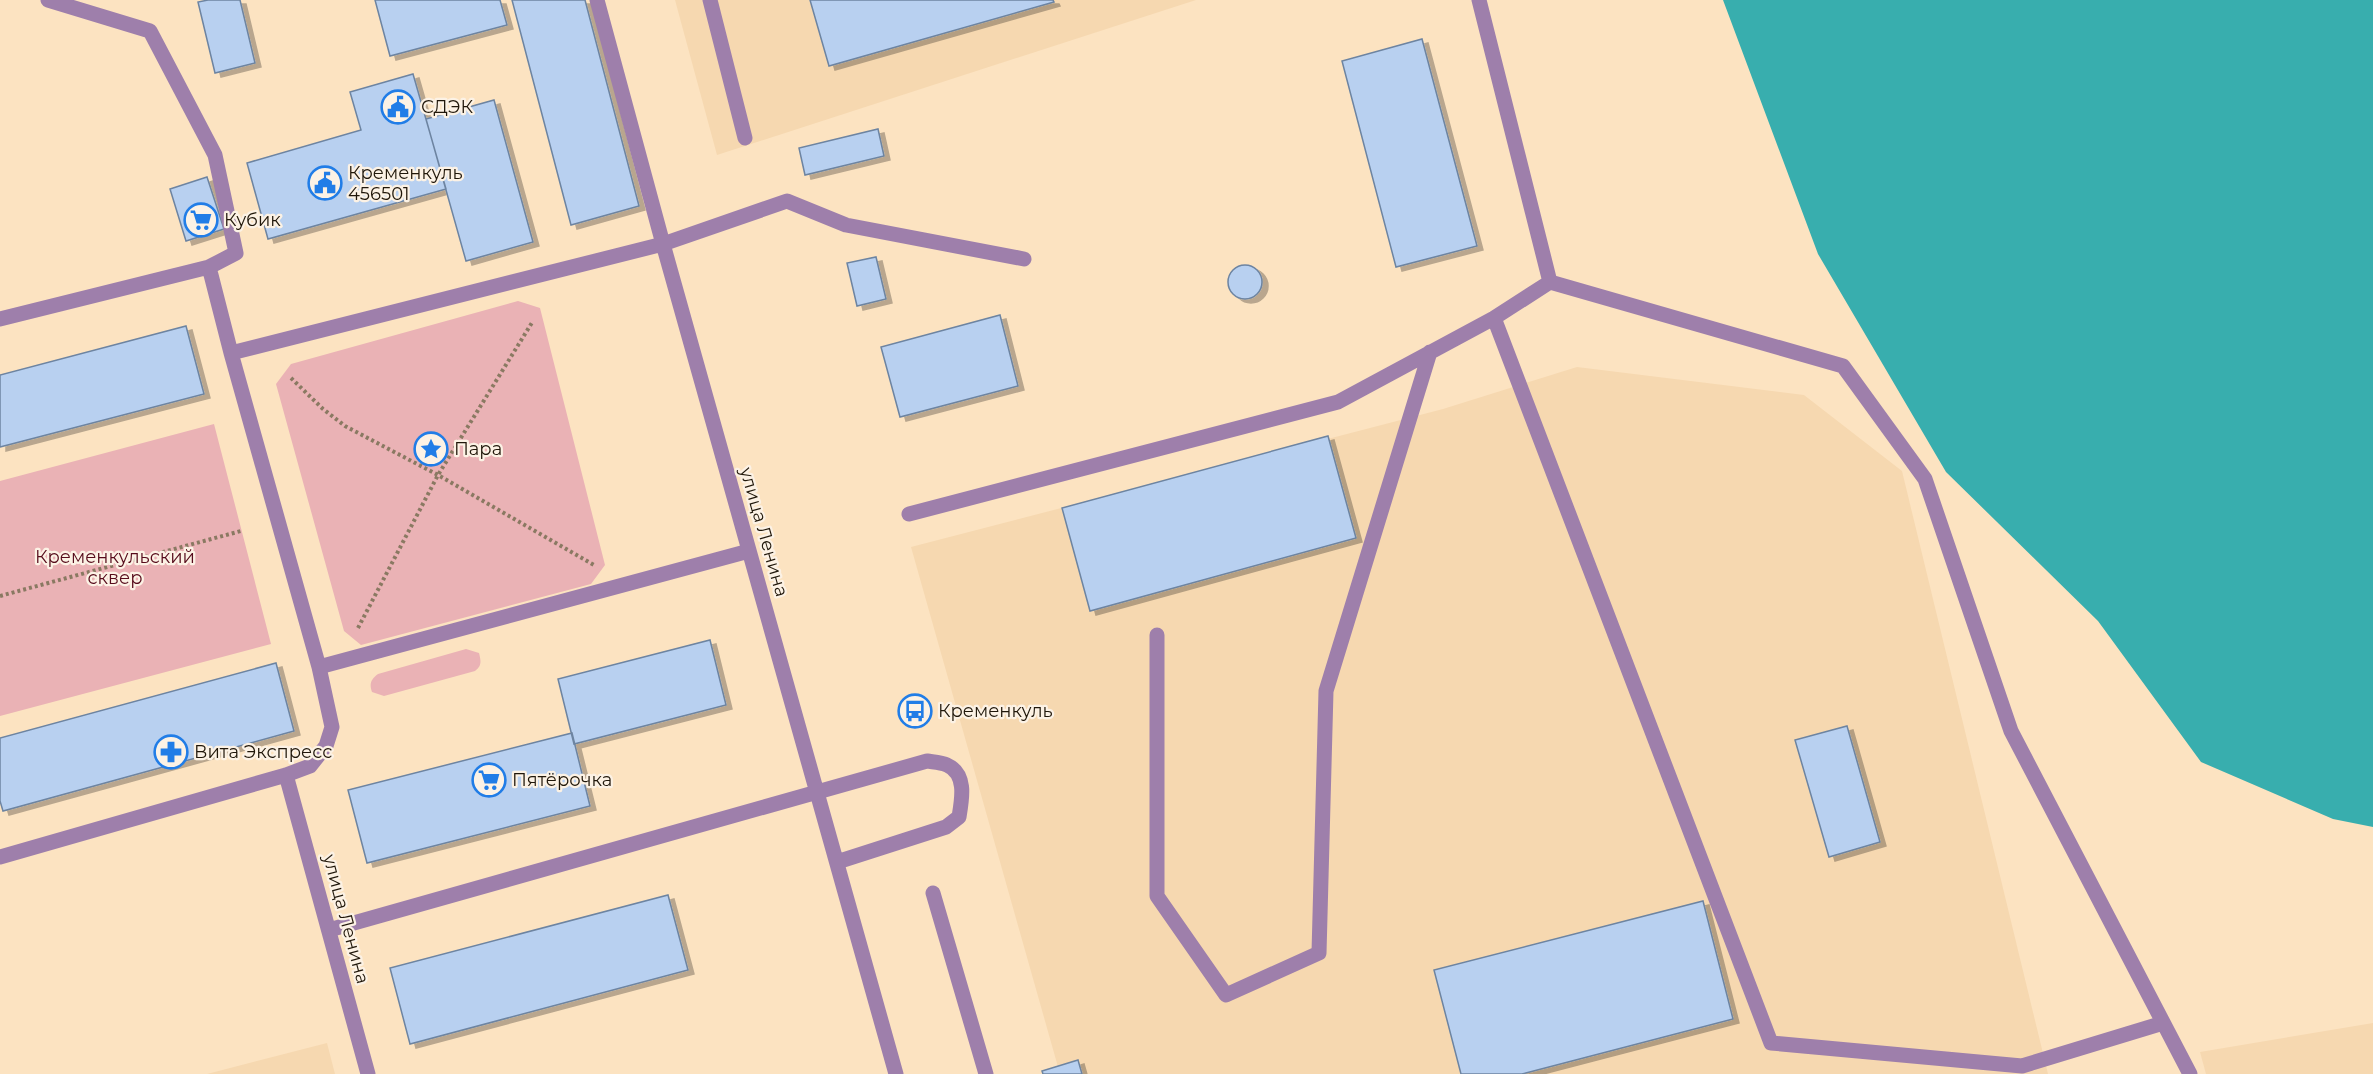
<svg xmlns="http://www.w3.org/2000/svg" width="2373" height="1074" viewBox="0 0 2373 1074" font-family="Montserrat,sans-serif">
<defs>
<filter id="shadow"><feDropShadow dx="6" dy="4" stdDeviation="0" flood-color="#0004"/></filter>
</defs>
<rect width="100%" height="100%" fill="#fce3c1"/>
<!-- built -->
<path fill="#f6d8b0" d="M675 0H1196L717 155Z
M1577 367 1804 395 1902 471 2048 1074H1060L911 547 1443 409Z
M2373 1023V1074H2206L2200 1052Z
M327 1043 335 1074H207Z"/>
<!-- green -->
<path fill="#eab2b5" d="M518 301 540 308 605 565 591 584 361 645 344 631 276 384 291 364Z
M214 424 271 644 0 716V481Z
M466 649 479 653C481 661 482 666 475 671L384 696 372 692C369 684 371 679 378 674Z"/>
<!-- water -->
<path fill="#38aeae" d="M1723 0H2373V827L2333 819 2201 762 2098 621 1946 472 1818 254Z"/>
<!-- building -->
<path fill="#b8d0f0" stroke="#6d84a1" stroke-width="1.5" filter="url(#shadow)" d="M208 0H240L255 63 215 73 198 2Z
M375 0H500L507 25 390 56Z
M512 0H585L639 206 571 225Z
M810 0H1053L1054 2 829 66Z
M1422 39 1477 246 1396 267 1342 61Z
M413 74 446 189 268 239 247 163 361 130 350 92Z
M494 100 533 242 466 261 426 119Z
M878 129 884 156 805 175 799 148Z
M207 177 224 229 186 241 170 189Z
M876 257 886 299 857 306 847 263Z
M1228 282a17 17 0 1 1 34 0a17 17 0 1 1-34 0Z
M1000 315 1018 386 900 417 881 347Z
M186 326 204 394 0 447V375Z
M1328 436 1356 538 1090 611 1062 508Z
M710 640 726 705 574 744 558 679Z
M276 663 294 731 3 811 0 801V738Z
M1847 726 1880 842 1829 857 1795 740Z
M572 733 590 806 367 863 348 790Z
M668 895 688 970 410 1044 390 968Z
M1703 901 1733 1019 1522 1074H1461L1434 970Z
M1078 1060 1082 1074H1043L1042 1071Z"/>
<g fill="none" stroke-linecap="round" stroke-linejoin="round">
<!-- path -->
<path stroke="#8a7962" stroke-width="4" stroke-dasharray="3 3" stroke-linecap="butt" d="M291 378 323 409 345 426 438 475 594 565
M0 596 241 531
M358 628 438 475 533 321"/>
<!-- minor -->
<path stroke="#9e7fab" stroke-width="15" d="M48 0 150 31 215 155 236 253 209 267
M597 0 663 244 896 1074
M710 0 745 138
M1479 0 1550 282 1843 366 1925 479 2011 731 2190 1074
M1494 318 1771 1043 2022 1066 2163 1023
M0 319 209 267 231 353 663 244 787 201 846 225 1024 259
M909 514 1338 402 1494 318 1550 282
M1157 635V896L1226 995 1319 953 1326 691 1430 352
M319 667 749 551
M286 775 368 1074
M0 857 286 775 310 766 326 746 332 727 319 667 231 353
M933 893 986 1074
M329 930 927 761C933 762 941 762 947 765 967 774 962 799 959 817L946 827 837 862"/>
</g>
<!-- icons -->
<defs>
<g id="civic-ring" transform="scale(1.725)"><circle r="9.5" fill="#fcf2e5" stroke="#217de7" stroke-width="1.5"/><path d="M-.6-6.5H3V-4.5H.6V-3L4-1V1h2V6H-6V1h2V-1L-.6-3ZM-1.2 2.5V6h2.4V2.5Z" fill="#217de7"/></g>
<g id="supermarket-ring" transform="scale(1.725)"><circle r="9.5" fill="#fcf2e5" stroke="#217de7" stroke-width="1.5"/><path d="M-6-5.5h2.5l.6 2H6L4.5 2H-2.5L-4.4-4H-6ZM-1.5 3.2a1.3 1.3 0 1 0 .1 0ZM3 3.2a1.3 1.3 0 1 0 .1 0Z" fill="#217de7"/></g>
<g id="sight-ring" transform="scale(1.725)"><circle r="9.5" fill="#fcf2e5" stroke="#217de7" stroke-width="1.5"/><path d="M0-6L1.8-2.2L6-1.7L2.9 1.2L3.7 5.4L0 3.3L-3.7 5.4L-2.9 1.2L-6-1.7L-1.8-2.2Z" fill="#217de7"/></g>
<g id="bus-ring" transform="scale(1.725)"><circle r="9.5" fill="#fcf2e5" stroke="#217de7" stroke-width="1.5"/><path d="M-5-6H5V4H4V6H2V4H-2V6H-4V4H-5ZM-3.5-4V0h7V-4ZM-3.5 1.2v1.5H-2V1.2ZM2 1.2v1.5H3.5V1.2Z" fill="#217de7"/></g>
<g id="pharmacy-ring" transform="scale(1.725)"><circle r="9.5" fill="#fcf2e5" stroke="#217de7" stroke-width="1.5"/><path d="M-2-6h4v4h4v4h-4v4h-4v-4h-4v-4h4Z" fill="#217de7"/></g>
</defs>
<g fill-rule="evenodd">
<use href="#civic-ring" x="398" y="107"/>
<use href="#civic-ring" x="325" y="183"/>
<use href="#supermarket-ring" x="201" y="220"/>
<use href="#sight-ring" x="431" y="449"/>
<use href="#bus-ring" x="915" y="711"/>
<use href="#pharmacy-ring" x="171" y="752"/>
<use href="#supermarket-ring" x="489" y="780"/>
</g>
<g text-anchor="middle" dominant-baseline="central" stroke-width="4.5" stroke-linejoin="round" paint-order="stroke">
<!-- poi labels -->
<g font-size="18" fill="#20170a" stroke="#fcf2e5" text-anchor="start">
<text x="421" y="107">СДЭК</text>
<text x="348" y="173">Кременкуль<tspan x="348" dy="21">456501</tspan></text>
<text x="224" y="220">Кубик</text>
<text x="454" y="449">Пара</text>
<text x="938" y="711">Кременкуль</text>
<text x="194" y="752">Вита Экспресс</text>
<text x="512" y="780">Пятёрочка</text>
</g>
<!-- street labels -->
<g font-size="18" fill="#20170a" stroke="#fcf2e5">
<text transform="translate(764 532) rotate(74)">улица Ленина</text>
<text transform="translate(346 919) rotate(75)">улица Ленина</text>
</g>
<!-- park labels -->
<g font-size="18" fill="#560b1b" stroke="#fcf2e5">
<text x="115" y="557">Кременкульский<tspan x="115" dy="21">сквер</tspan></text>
</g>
</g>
</svg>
